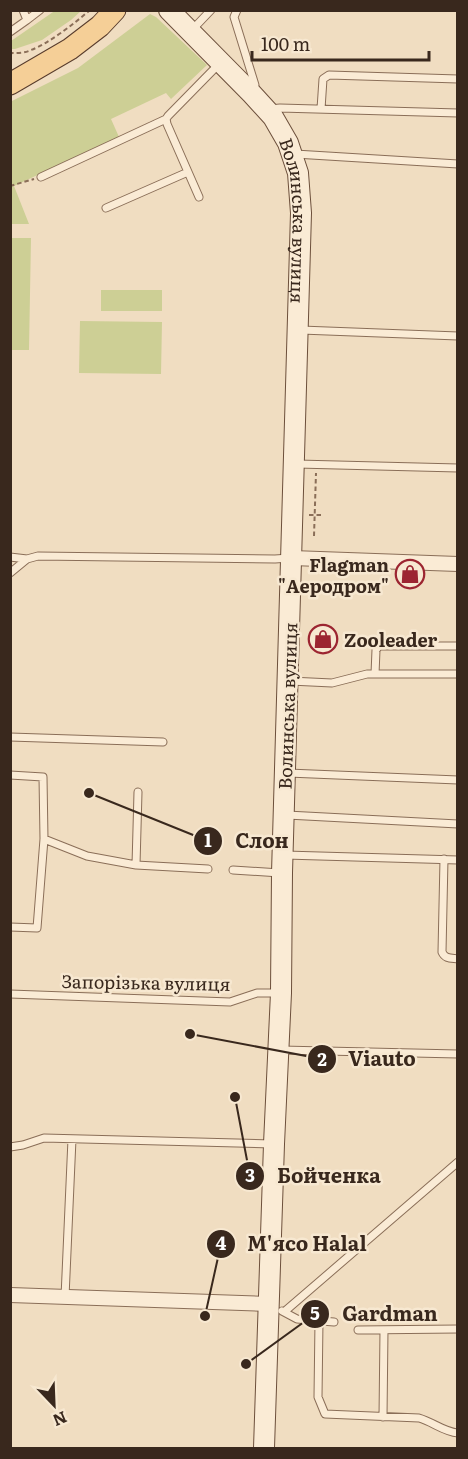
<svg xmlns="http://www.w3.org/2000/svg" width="468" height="1459" viewBox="0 0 468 1459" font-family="Literata,serif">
<rect width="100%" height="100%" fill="#f0ddc1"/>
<!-- green -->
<path fill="#cdcf95" d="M56 10 81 11 71 20 42 40 15 49H11V41Z
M150 14 156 17 207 65 171 99 166 93 111 119 119 137 14 186 29 224H11L10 102 78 68Z
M11 238H31L29 350H11Z
M101 290H162V311H101Z
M80 321 162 322 161 374 79 373Z"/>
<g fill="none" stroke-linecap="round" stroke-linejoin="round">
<!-- lane casing -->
<g stroke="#8a6e58" stroke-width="9">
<path id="lane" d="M237 10 234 17 255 85 253 92
M27 20 40 10
M192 30 211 10
M10 32 27 20 23 10
M269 109 280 108 458 113
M321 109 323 79 329 75 458 79
M295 154 458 164
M41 177 166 119
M199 197 167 124 166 119 168 116 219 64
M106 208 188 172
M301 330 458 336
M297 464 458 468
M10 557 27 559
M10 573 27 559 38 556 275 559 289 558
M375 674 376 650 379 646H458
M290 681 332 683 367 674H458
M10 737 163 742
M288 773 458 780
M10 775 43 777 44 839 37 928 10 927
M138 792 136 865 208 869
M287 815 458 824
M44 839 87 856 136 865
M285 855 458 860
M444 859 442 952C445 959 451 958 458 959
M233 870 280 873
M10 994 230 1002 257 993H278
M281 1050 458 1054
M10 1147 23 1145 44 1138 272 1144
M65 1297 72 1139
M282 1311 297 1319 334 1322
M284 1312 458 1162
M319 1321 318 1397 325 1414 419 1418C433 1422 444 1432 458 1433
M358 1330 458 1329
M383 1417 384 1330"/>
</g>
<!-- street casing -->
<g stroke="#8a6e58" stroke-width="16">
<path id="street" d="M292 558 458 564
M10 1295 269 1304"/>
</g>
<!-- secondary casing -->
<g stroke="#6c4f3b" stroke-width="22">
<g id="secondary">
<path id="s1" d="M169 10 252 94 273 117 288 143 298 173 301 213 282 873 281 993 274 1144 264 1448"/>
</g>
</g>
<!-- primary casing -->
<g stroke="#583c2c" stroke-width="23">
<path id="primary" d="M10 84 70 49 100 26 115 10"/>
</g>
<!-- path -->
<path stroke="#8a6e58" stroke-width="2" stroke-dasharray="4.5 3" stroke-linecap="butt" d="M10 55 12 53C18 53 25 53 31 50 48 44 75 23 90 10
M10 186 34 179
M309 515H321
M314 536 316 473"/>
<!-- lane -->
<use href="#lane" stroke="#faebd5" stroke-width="7"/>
<!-- street -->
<use href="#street" stroke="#faebd5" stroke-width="14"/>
<!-- secondary -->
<use href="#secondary" stroke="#faebd5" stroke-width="20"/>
<!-- primary -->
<use href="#primary" stroke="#f5cf97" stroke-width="21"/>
</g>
<!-- icons -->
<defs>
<g id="shop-ring" transform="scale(1.5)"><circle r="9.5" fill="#f7e8d1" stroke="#9c2531" stroke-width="1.5"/><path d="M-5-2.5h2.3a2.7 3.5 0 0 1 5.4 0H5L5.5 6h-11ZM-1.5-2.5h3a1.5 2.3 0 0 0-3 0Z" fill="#9c2531"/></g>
</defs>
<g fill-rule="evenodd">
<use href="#shop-ring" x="410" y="574"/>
<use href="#shop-ring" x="323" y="639"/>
</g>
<g text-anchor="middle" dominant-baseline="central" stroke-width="5" stroke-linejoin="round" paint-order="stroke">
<!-- street labels -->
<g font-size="18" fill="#39281d" stroke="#f7e8d1">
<text stroke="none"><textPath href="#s1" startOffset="258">Волинська вулиця</textPath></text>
<text transform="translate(287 706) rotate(-88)">Волинська вулиця</text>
<text transform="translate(146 982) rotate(1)">Запорізька вулиця</text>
</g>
<!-- poi labels -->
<g font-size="18" font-weight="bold" fill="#39281d" stroke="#f7e8d1" text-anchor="end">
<text x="389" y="564">Flagman<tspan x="389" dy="21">"Аеродром"</tspan></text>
<text x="344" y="639" text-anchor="start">Zooleader</text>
</g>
</g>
<!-- callouts -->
<path fill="none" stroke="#39281d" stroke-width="2" d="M89 793L208 841M190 1034L322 1059M235 1097L250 1176M205 1316L221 1244M246 1364L315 1314"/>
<g fill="#39281d" stroke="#f7e8d1" stroke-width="2">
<circle cx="89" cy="793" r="6"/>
<circle cx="190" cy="1034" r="6"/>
<circle cx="235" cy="1097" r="6"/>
<circle cx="205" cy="1316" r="6"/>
<circle cx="246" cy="1364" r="6"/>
<circle cx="208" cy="841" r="15"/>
<circle cx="322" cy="1059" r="15"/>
<circle cx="250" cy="1176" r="15"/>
<circle cx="221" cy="1244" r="15"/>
<circle cx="315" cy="1314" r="15"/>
</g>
<g font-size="18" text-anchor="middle" font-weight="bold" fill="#fff">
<text x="208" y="847">1</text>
<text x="322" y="1066">2</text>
<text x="250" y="1182">3</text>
<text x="221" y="1250">4</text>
<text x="315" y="1320">5</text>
</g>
<g font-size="20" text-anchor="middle" font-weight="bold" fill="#39281d" stroke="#f7e8d1" stroke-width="5" stroke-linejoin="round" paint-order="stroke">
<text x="262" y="848">Слон</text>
<text x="382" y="1066">Viauto</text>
<text x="329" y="1183">Бойченка</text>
<text x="307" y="1251">М'ясо Halal</text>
<text x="390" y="1321">Gardman</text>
</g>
<!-- border -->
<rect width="468" height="1459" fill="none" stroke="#39281d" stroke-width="24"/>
<!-- north arrow -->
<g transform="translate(54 1405) rotate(157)" stroke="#f7e8d1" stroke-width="4.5" paint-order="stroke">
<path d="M0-4.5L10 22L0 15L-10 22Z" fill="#39281d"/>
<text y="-9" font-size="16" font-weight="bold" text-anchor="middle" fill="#39281d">N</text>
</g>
<!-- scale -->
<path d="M252 51v9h177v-9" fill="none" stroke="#39281d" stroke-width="3"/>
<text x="261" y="51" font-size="18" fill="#39281d" stroke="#f7e8d1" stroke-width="4.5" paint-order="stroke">100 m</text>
</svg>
